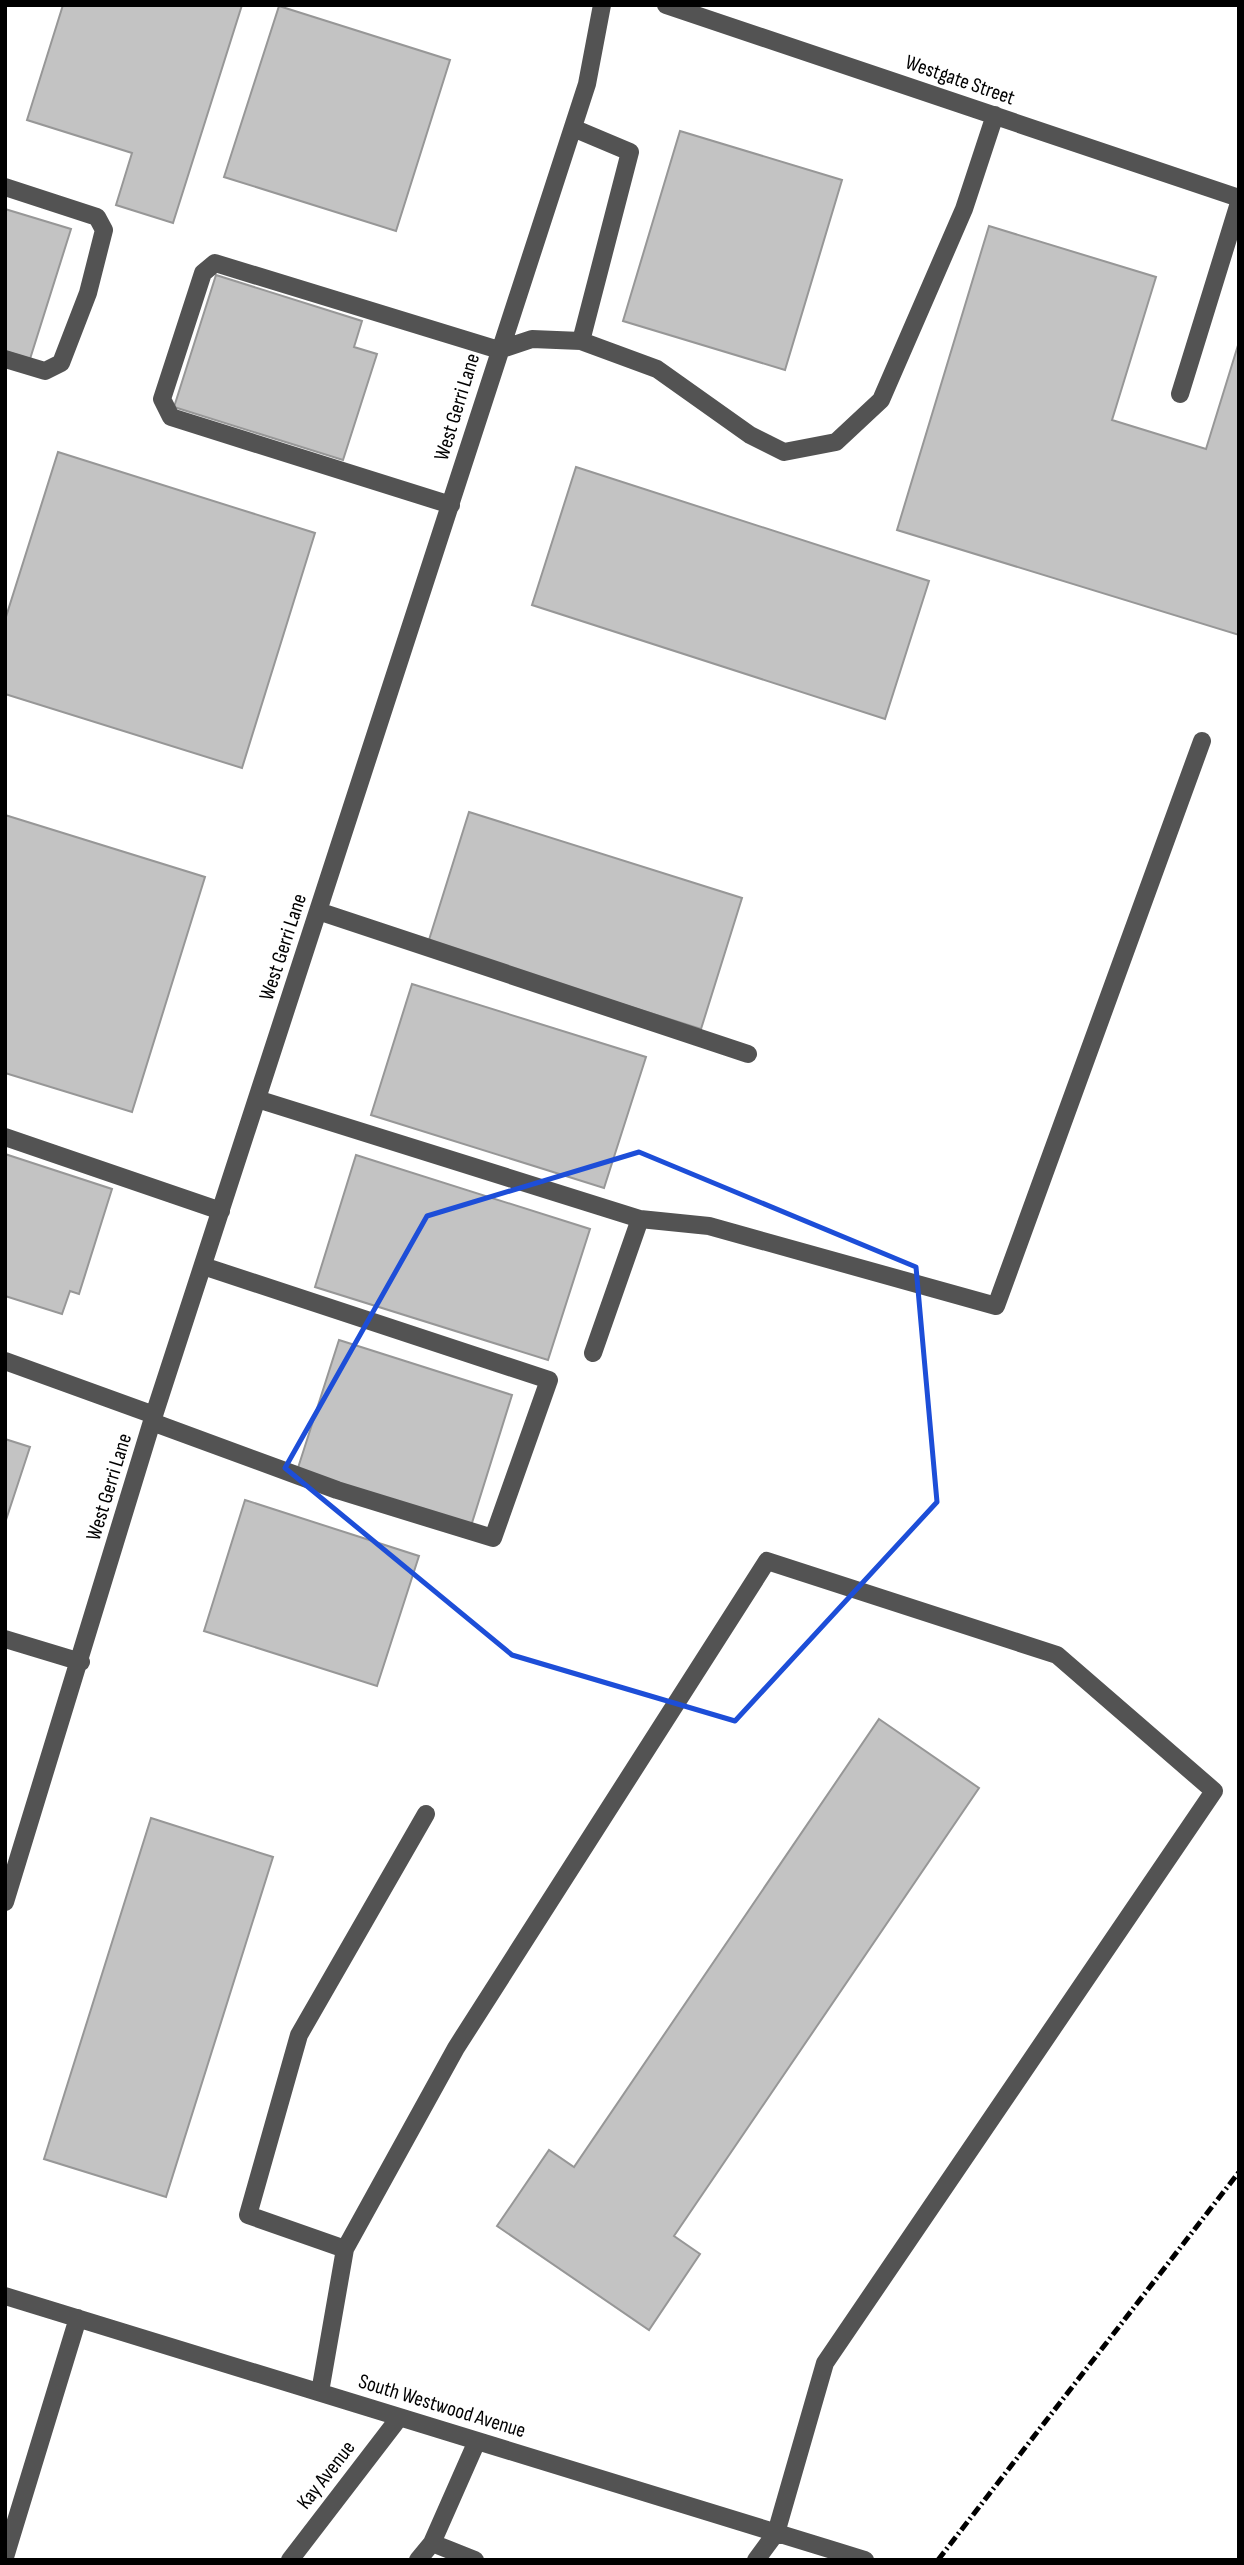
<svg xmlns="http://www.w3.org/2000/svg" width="1244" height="2565" viewBox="0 0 1244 2565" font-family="'Sofia Sans Condensed',sans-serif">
<rect width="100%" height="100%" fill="#fff"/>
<!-- building -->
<path fill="#c3c3c3" stroke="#979797" stroke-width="2" d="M63 5H242L173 223 116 205 132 153 27 120Z
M279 6 450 60 396 231 224 177Z
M680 131 842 180 785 370 623 321Z
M5 209 71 229 30 359 5 351Z
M989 226 1156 277 1112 420 1206 449 1239 342V635L897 530Z
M216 275 362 321 354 347 377 354 343 460 174 407Z
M58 452 315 533 242 768 5 694V620Z
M576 467 929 581 885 719 532 605Z
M469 812 742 898 701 1029 428 943Z
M5 815 205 877 132 1112 5 1073Z
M412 984 646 1057 604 1188 371 1115Z
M5 1154 112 1189 79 1294 70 1291 62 1314 5 1296Z
M356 1155 590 1229 548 1360 315 1287Z
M339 1340 512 1395 471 1526 297 1471Z
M5 1439 30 1447 5 1523Z
M245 1500 419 1556 377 1686 204 1631Z
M879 1719 979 1788 674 2236 700 2254 649 2330 497 2226 549 2150 574 2167Z
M151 1818 273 1857 166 2197 44 2159Z"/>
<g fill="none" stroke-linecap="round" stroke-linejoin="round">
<!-- minor -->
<path stroke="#535353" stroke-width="18" d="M666 5 1239 198
M573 128 630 152 581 341
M5 187 97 217 104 230 88 293 61 363 45 371 5 359
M1180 394 1239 203
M451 505 171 417 162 399 203 273 215 263 499 350 532 339 581 341 657 369 750 435 784 452 836 442 881 400 964 209 995 115
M318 911 748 1054
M257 1099 640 1219 593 1353
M5 1137 221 1211
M640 1219 709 1226 996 1306 1202 741
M5 1361 154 1415
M152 1422 337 1490 493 1538 549 1380 203 1266
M5 1639 81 1662
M5 1902 154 1415 587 84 602 5
M345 2249 456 2048 767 1561 1057 1655 1214 1791 825 2363 776 2533 756 2560
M5 2296 865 2560
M320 2392 345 2249 248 2215 299 2035 426 1814
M432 2543 477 2441
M5 2557 78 2318
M290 2560 399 2418
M418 2560 432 2543 475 2560"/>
<!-- rail -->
<path stroke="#000" stroke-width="5" stroke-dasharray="10 3.5 2 3.5" stroke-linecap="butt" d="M938 2560 1239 2172"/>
</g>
<!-- marked area -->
<path fill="none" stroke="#1d4ed8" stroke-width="5" stroke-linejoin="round" d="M639 1152 916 1267 937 1502 735 1721 512 1655 285 1468 427 1216Z"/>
<g text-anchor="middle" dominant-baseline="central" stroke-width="5" stroke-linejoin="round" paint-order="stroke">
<!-- street labels -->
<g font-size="21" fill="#000" stroke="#fff">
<text transform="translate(960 80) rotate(19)">Westgate Street</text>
<text transform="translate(457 407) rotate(-73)">West Gerri Lane</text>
<text transform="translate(283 947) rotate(-72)">West Gerri Lane</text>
<text transform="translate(109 1487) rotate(-73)">West Gerri Lane</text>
<text transform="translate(442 2406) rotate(17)">South Westwood Avenue</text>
<text transform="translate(326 2475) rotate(-52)">Kay Avenue</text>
</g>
</g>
<!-- border -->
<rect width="1244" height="2565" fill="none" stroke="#000000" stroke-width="14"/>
</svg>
